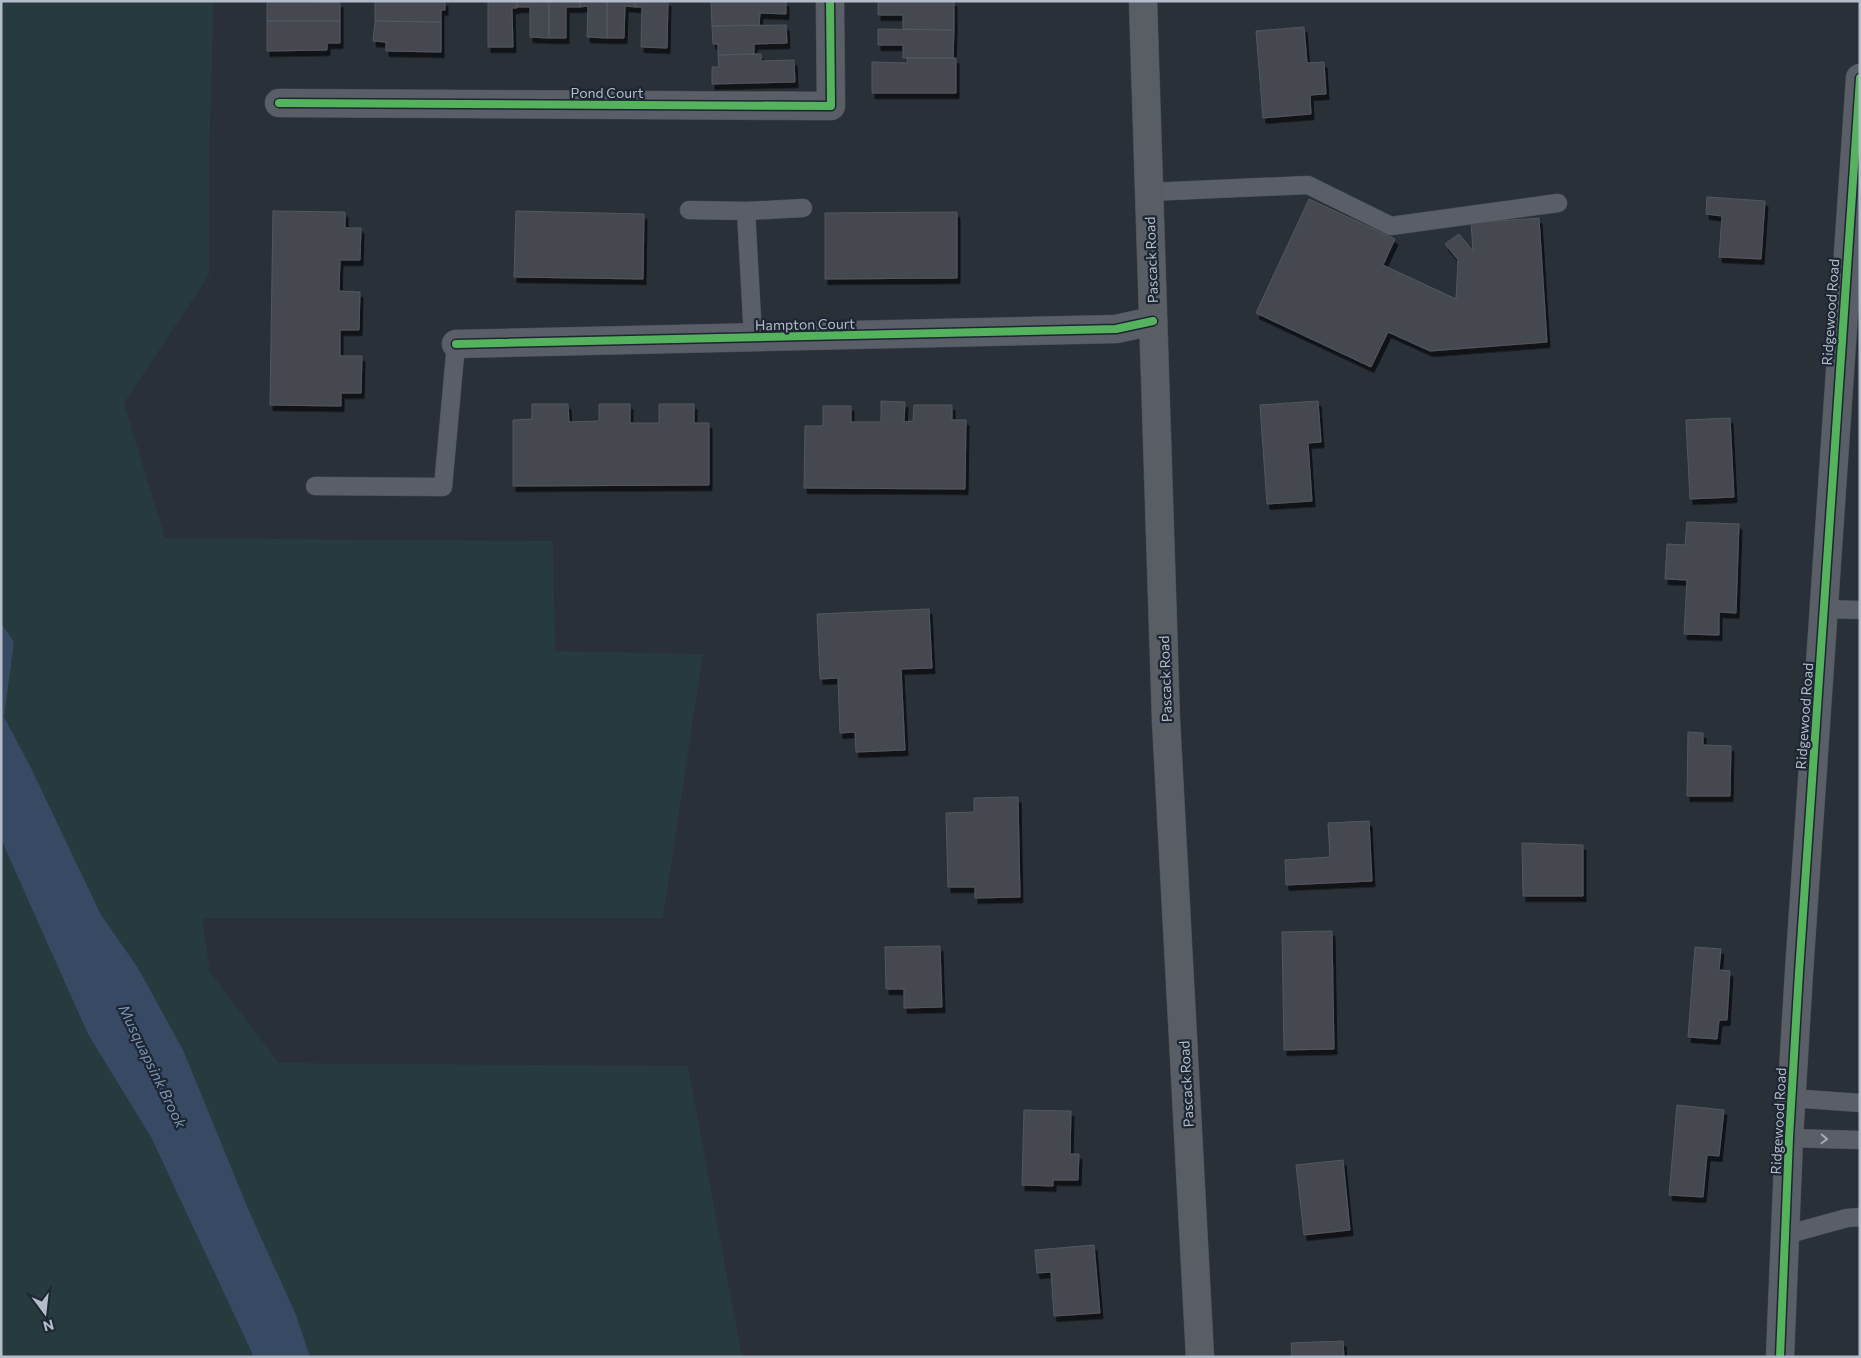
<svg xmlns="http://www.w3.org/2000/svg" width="1861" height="1358" viewBox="0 0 1861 1358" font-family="Commissioner,sans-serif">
<defs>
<filter id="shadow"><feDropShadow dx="3" dy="5.5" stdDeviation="0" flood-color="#0009"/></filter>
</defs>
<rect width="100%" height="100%" fill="#2a3038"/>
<!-- green -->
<path fill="#273a3e" d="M1 1H214L209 153V275L124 403 165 538 553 541 555 651 703 654 663 918H202L210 972 279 1063 688 1066 742 1357H1Z"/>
<!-- water -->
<path fill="#384963" d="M1 623 14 642 4 717 31 768 101 915 138 968 183 1050 249 1211 296 1315 310 1357H254L151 1137 88 1034 1 839Z"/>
<!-- building -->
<path fill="#444950" stroke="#52575f" filter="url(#shadow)" d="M267 1 340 2V21H267Z
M375 1H445V10H441V22L375 21Z
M488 1H517V8H512L513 47H488Z
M517 1H549V38L530 37V7H517Z
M549 1H580V7H566V38H549Z
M580 1H607V38L587 37 588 6 580 7Z
M607 1H635V7L625 6 624 38H607Z
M635 1H668L667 48 641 47 642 7H635Z
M711 1H786V14L760 13 759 25 712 26Z
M878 1H954V30L903 29V15H878Z
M267 21H340V43H327V50L267 51Z
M375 21 441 22V52L386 51V42L373 41Z
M786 25 787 43 754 44V54L718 55V44H713L712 26Z
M1304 27 1307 63 1324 62 1326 94 1310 95 1311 114 1263 118 1256 31Z
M878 29 954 30 953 58H903V45H878Z
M754 54H761V61L794 60 795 82 712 84V67H719L718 55Z
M907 58H956V93H872V62L907 63Z
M1707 197 1765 201 1761 259 1719 257 1722 216 1706 214Z
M1309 199 1395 239 1383 265 1456 299 1458 260 1445 244 1459 234 1473 251 1471 223 1539 218 1547 342 1430 351 1388 332 1371 367 1256 313Z
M273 211 345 212V228H361L360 260H340L339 291 360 292 359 330H340V356H362L361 393H341V406L270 405Z
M516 211 644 214 643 279 514 277Z
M957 212V278L825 279V213Z
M881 401 905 402 904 422 913 421 914 405H952V420H966L965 489 804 488 805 426H823V406H851V422H881Z
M1318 401 1321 442 1308 443 1312 501 1267 504 1260 405Z
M532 404H568L569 422 599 421V404H630V423H659V404H694V423H709V485L513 486V420L532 419Z
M1730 418 1734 497 1690 499 1686 420Z
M1687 522 1739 524 1736 613 1719 612V635L1684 634 1687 580 1665 579 1667 544 1685 545Z
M929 609 932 668 901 669 905 750 856 752 855 732 840 733 838 678 820 679 817 614Z
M1688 732 1703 733V745L1731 746 1730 796H1687Z
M1018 797 1020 897 975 898V887H948L946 813 974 812V798Z
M1369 821 1372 881 1286 885 1285 860 1330 857 1328 823Z
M1522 843 1583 845V896H1523Z
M1332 931 1334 1049 1284 1050 1282 932Z
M940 946 942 1007 904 1008V989H886L885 947Z
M1695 947 1721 949 1719 970 1730 971 1727 1020H1719L1717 1039 1688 1037Z
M1677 1105 1724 1110 1719 1156 1707 1155 1703 1197 1669 1195Z
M1024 1110 1071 1111 1070 1154H1079L1078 1180H1053V1186L1022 1185Z
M1343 1160 1350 1230 1304 1235 1296 1165Z
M1094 1245 1100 1313 1054 1316 1051 1272 1037 1273 1035 1250Z
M1343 1341 1344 1357H1292L1291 1343Z"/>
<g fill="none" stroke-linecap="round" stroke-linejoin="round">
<!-- service casing -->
<g stroke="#484c53" stroke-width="19">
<path id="service" d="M1149 192 1308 185 1391 226 1558 203
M689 210 746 211
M753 337 746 211 803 208
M315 486 443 487 456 344
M1823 609 1860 610
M1791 1098 1860 1103
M1789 1138 1860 1140
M1785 1235 1847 1218 1860 1217"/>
</g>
<!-- minor casing -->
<g stroke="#484c53" stroke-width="29">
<path id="minor" d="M279 103 831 106 830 1
M456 344 1116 329 1153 321
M1780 1357 1789 1138 1799 972 1860 78"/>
</g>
<!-- secondary casing -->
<g stroke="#484c53" stroke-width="29">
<path id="secondary" d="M1143 1 1166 720 1200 1357"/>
</g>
<!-- service -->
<use href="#service" stroke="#5a5e66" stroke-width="18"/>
<!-- minor -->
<use href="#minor" stroke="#5a5e66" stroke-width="28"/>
<!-- secondary -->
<use href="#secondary" stroke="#595d64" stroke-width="28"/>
<!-- cycleway casing -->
<g stroke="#1d2633" stroke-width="11">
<path id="cycleway" d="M279 103 831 106 830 1
M456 344 1116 329 1153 321
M1780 1357 1789 1138 1799 972 1860 78"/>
</g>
<!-- cycleway -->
<use href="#cycleway" stroke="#56b35d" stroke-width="8"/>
</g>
<!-- one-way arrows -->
<defs><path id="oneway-chevron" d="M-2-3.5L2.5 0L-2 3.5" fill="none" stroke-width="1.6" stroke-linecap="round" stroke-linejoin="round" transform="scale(1.25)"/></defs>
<use stroke="#a2a9b5" href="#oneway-chevron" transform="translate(1824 1139) rotate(2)"/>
<g text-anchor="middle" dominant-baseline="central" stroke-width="4.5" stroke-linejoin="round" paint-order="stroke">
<!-- street labels -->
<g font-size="14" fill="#b4bcc9" stroke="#1d2633">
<text x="607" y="92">Pond Court</text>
<text transform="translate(1151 260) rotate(-92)">Pascack Road</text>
<text transform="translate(1830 312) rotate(-86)">Ridgewood Road</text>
<text transform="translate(805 324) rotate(-1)">Hampton Court</text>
<text transform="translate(1165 679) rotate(-92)">Pascack Road</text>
<text transform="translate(1804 716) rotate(-86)">Ridgewood Road</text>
<text transform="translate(1186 1084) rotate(-93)">Pascack Road</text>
<text transform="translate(1778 1121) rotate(-87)">Ridgewood Road</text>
</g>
<!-- water labels -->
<g font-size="15" font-style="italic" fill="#7c92b1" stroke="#1d2633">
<text transform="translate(153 1066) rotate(64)">Musquapsink Brook</text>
</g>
</g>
<!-- border -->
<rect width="1861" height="1358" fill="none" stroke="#b4bcc9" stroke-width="5"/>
<!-- north arrow -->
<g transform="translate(45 1313) rotate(165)" stroke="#1d2633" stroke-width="4" paint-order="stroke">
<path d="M0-4L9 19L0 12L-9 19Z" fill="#b4bcc9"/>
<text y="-8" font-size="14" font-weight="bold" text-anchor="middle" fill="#b4bcc9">N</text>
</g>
</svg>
